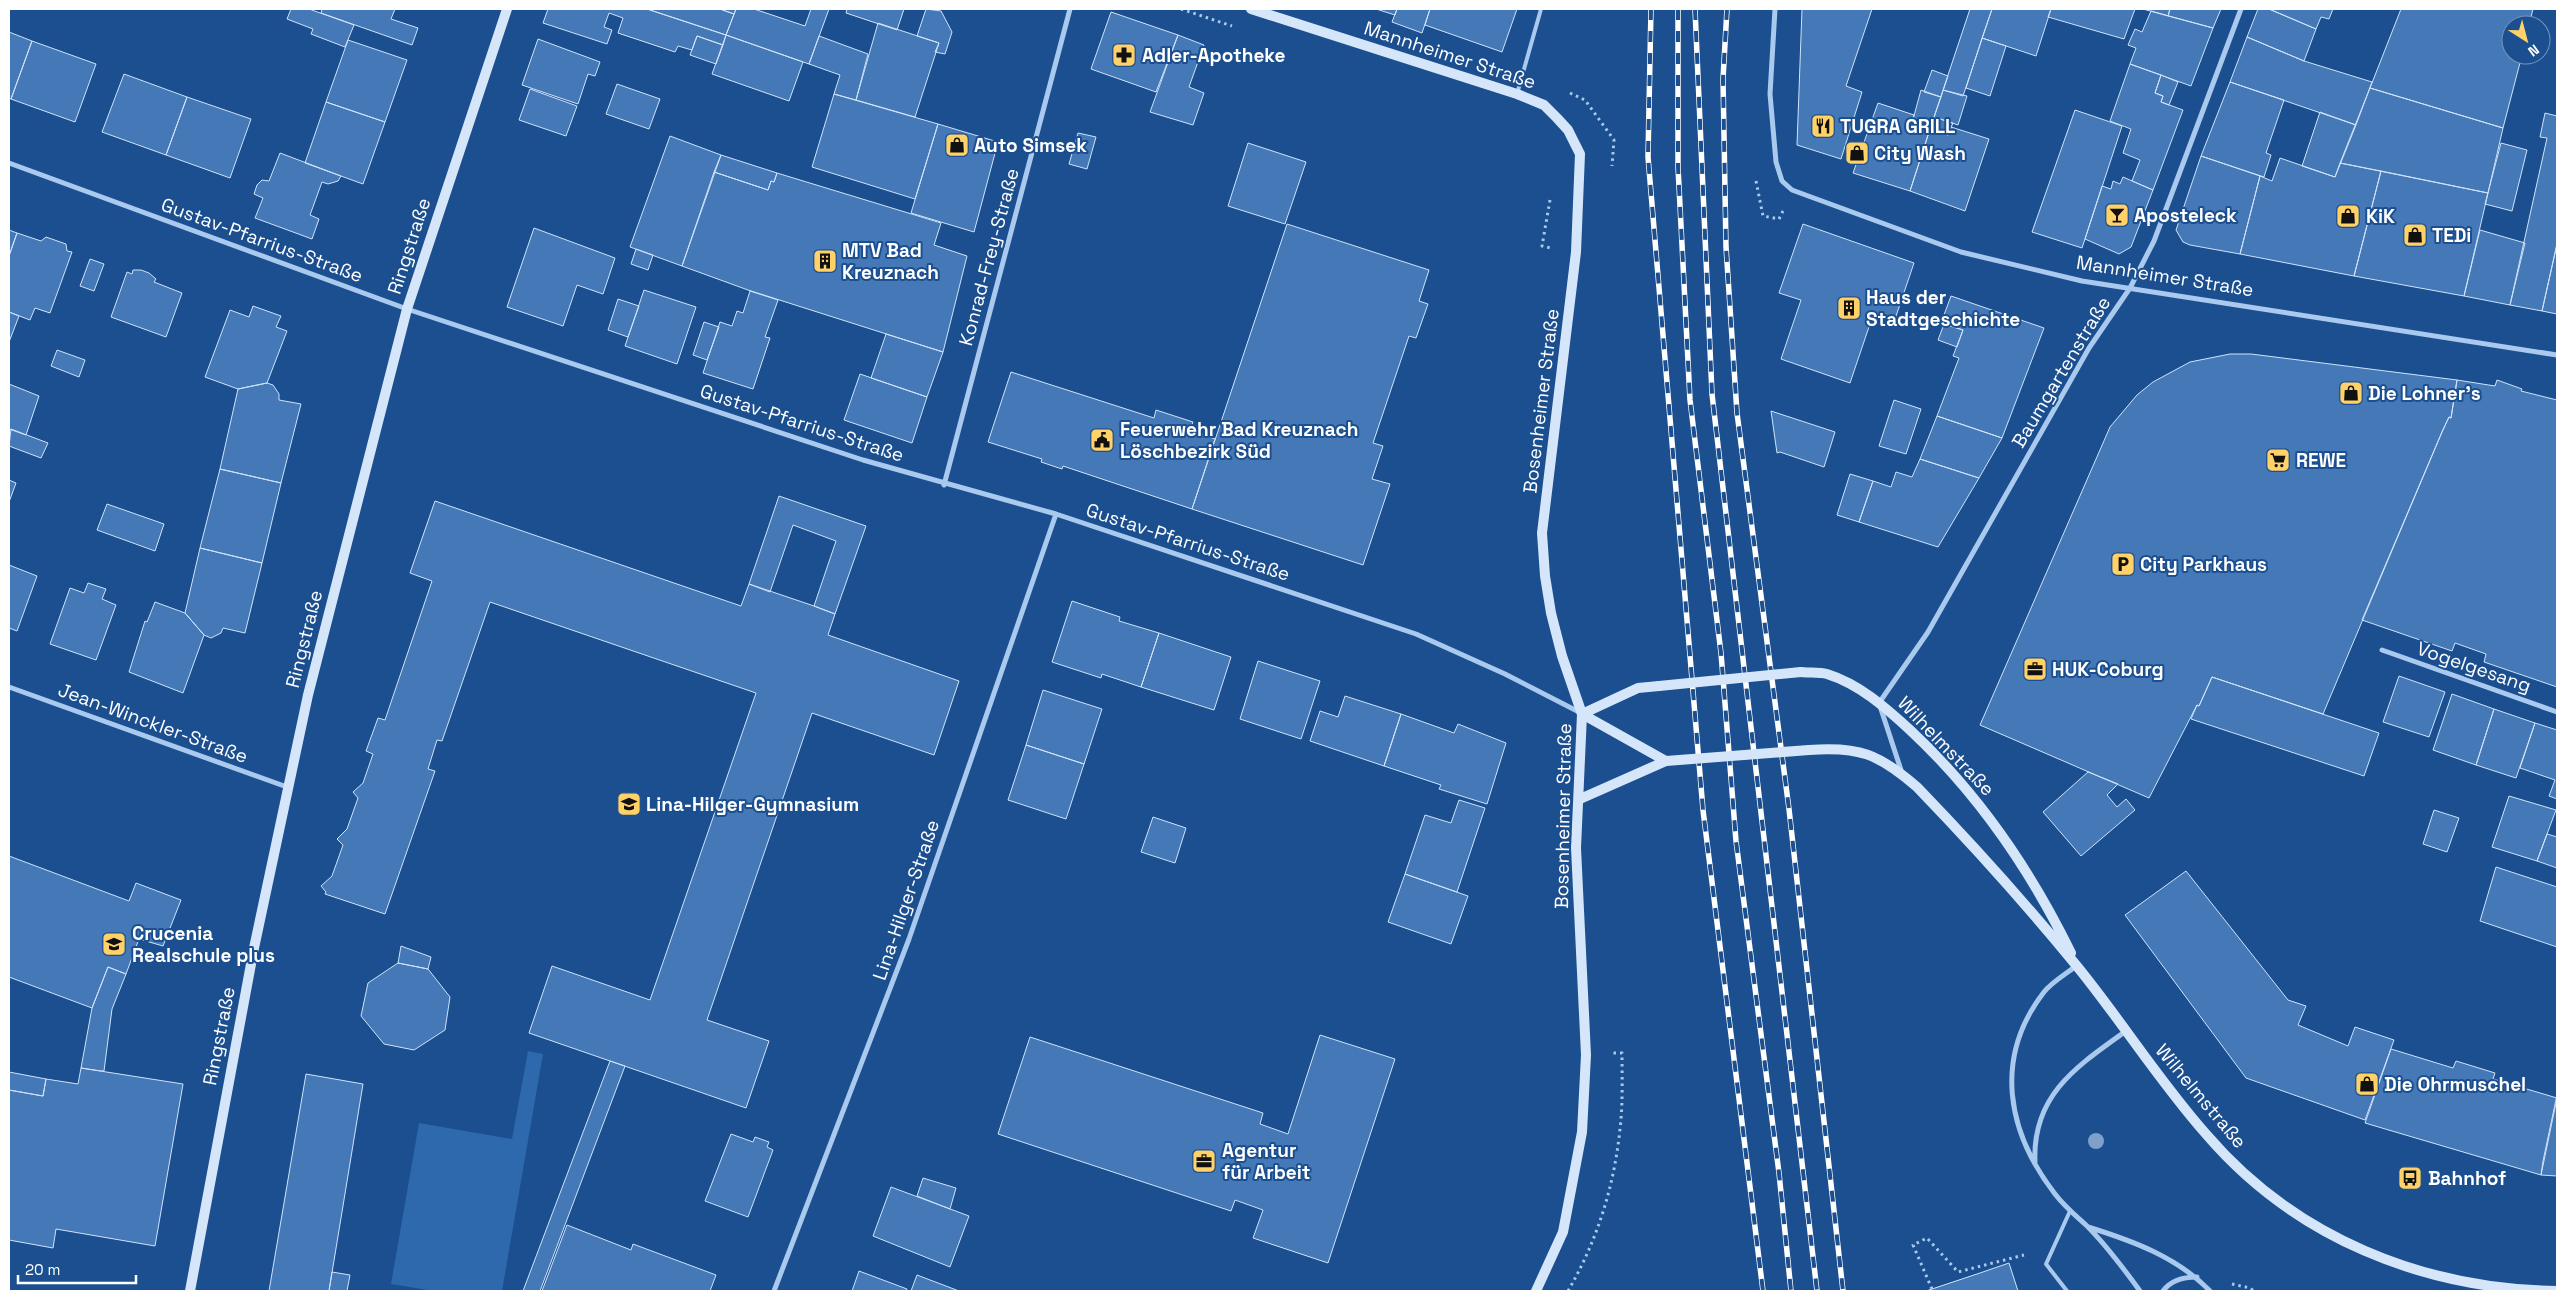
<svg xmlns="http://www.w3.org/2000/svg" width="2566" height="1300" viewBox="0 0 2566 1300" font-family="'Space Grotesk',sans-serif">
<rect width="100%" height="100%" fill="#1b4f8f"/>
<!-- green -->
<path fill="#2e69ad" d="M528 1051 543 1054 502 1291H434L391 1284 419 1123 512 1139Z"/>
<!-- building -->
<path fill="#4478b7" stroke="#cfe3fa" d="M291 9H309L354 25 345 47 311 34 313 29 287 19Z
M322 9H395L391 19 418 28 412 45 321 13Z
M548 9H647L726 35 723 45 697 36 692 50 678 46 675 52 618 33 623 18 609 13 604 27 612 30 607 44 543 23Z
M647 9H720L734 14 726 35Z
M720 9H736L734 14Z
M736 9H754L805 26 811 9H829L809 64 726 35Z
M847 9H904L897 30 846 13Z
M926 9 941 11 952 32 945 54 935 52 939 43 917 36Z
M1376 9H1397L1395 15Z
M1397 9H1430L1422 33 1392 22Z
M1430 9H1517L1502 52 1425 25Z
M1802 9H1872L1846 86 1862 92 1841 159 1797 145Z
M1970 9H1992L1963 96 1943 90Z
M1992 9H2051L2036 56 1982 38Z
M2051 9H2135L2124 39 2048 17Z
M2143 9H2170L2168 16Z
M2170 9H2221L2213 28 2168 16Z
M2258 9H2269L2316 29 2304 61 2247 37Z
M2269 9H2333L2329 19 2321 17 2316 29Z
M2401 9H2533L2529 25H2511V55H2522L2503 128 2370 88Z
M2151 11 2213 28 2191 86 2130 64 2136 48 2128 45 2135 29 2142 32Z
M1111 12 1178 35 1156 92 1091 69Z
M878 23 939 43 915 117 856 100Z
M9 32 32 41 11 99 9 98Z
M726 35 803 62 789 101 712 74Z
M1178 35 1204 45 1189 87 1204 93 1193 125 1150 112Z
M697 36 723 45 716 64 690 55Z
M819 36 868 54 856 100 834 94 840 75 809 64Z
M2247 37 2304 61 2372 82 2356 125 2230 82Z
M1982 38 2006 46 1990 96 1966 88Z
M538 39 600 62 595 76 588 74 578 104 522 85Z
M348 40 407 60 385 122 326 102Z
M32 41 96 64 75 122 11 99Z
M2130 64 2161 75 2155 93 2163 96 2161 102 2183 110 2153 190 2132 181 2140 160 2123 153 2131 129 2110 121Z
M1932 70 1948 76 1941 97 1924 92Z
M124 74 187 97 166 155 102 132Z
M2161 75 2178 82 2169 105 2161 102 2163 96 2155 93Z
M2230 82 2284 100 2266 153 2271 155 2264 177 2201 156Z
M617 84 660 99 649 129 606 114Z
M2370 88 2503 128 2488 193 2340 163Z
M530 89 577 106 566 136 519 120Z
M1921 90 1941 97 1930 129 1912 123Z
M1943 90 1967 96 1958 125 1934 117Z
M834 94 938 124 915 199 812 167Z
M187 97 251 119 230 178 166 155Z
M326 102 385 122 363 184 305 163Z
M1878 103 1914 115 1912 123 1930 129 1910 191 1853 173Z
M2075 110 2122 126 2082 248 2032 232Z
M2320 112 2356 125 2335 177 2302 166Z
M2545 113 2557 116V244L2542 311 2510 305 2547 138 2540 137Z
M1934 117 1953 123 1948 135 1930 129Z
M938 124 998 142 974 232 911 213Z
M1951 127 1989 139 1965 211 1910 191 1930 129 1948 135Z
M1078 133 1096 137 1087 169 1069 164Z
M670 136 721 155 682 266 630 247Z
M1248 143 1306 162 1285 224 1228 206Z
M2501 143 2527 150 2512 211 2485 204Z
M280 153 341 176 338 181 328 184 322 182 310 215 319 219 312 239 255 218 263 198 254 194 257 185 262 180 269 181Z
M721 155 777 173 774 182 771 181 768 190 714 172Z
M2201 156 2260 176 2240 254 2190 245 2183 242 2176 230Z
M2280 158 2335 177 2340 163 2381 171 2354 276 2240 254 2260 176 2272 181Z
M2381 171 2488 193 2464 296 2354 276Z
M714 172 768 190 771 181 774 182 777 173 941 223 934 245 967 256 943 352 748 290 682 266Z
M2123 177 2153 190 2131 247 2119 254 2085 239 2102 186 2111 189 2113 181 2120 184Z
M1287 224 1429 270 1419 301 1428 304 1416 338 1409 336 1373 443 1383 446 1372 479 1390 484 1363 565 1192 509Z
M1803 224 1914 263 1894 322 1873 315 1850 383 1781 359 1801 300 1779 293Z
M534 228 615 258 603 294 577 285 563 326 507 307Z
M9 230 17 233 9 256Z
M2480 230 2525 243 2510 305 2464 296Z
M17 233 41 241 46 237 66 244 67 251 72 252 50 313 35 308 30 320 9 312V256Z
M2557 244V314L2542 311Z
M636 249 653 255 648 270 631 264Z
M90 259 104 264 94 291 80 286Z
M133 270H141L149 273 156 279 154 282 182 293 166 337 111 317 127 272 132 274Z
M644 290 696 307 677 364 625 346Z
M750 291 778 300 765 337 770 338 753 389 703 373 720 322 732 326 737 311 743 313Z
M1951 296 2044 328 2002 438 1937 416 1959 358 1953 356 1963 330 1941 323Z
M618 299 639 306 628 337 608 330Z
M253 306 281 316 276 327 287 331 267 383 238 389 205 377 230 310 249 317Z
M9 312 19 316 9 342Z
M704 322 719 327 707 360 693 355Z
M1944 324 1963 330 1957 347 1938 340Z
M886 334 943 352 927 397 871 378Z
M57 350 85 360 79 377 51 366Z
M2230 354H2251L2457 380 2451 418 2449 417 2442 432 2323 714 2212 677 2199 706 2197 705 2149 798 1980 725 2110 427 2137 395 2153 382 2190 362Z
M1011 372 1154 418 1156 410 1193 422 1190 430 1215 439 1192 509 1063 466 1062 469 1041 462 1042 459 988 442Z
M860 374 927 397 912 443 844 420Z
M2457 380 2495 386 2497 380 2522 389 2521 391 2557 400V687L2484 662 2486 654 2455 643 2452 651 2362 620 2442 432 2449 417 2451 418Z
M267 383 273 385 279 394V400L301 404 281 483 220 469 238 389Z
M9 384 39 396 26 435 9 429Z
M1894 400 1921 409 1906 454 1879 446Z
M1771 411 1835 432 1824 467 1780 452 1777 453Z
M1937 416 2002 438 1979 478 1920 459Z
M11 429 48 443 41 458 9 446Z
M1920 459 1979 478 1938 547 1859 522 1873 481 1891 487 1896 472 1912 477Z
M220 469 281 483 262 563 200 548Z
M1850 474 1873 481 1859 522 1837 515Z
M9 480 16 483 9 502Z
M779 496 866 526 835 614 814 606 836 541 793 525 770 592 749 584Z
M435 501 741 606 749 584 814 606 835 614 828 635 959 681 934 755 812 713 707 1020 769 1041 746 1108 529 1033 552 966 650 1000 756 693 490 602 442 741 437 740 428 769 435 771 385 914 325 894 326 892 321 886 332 876 343 845 337 839 347 829 358 798 353 792 363 783 373 754 366 751 378 718 385 720 432 581 410 573Z
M107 504 164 524 155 551 97 530Z
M200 548 262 563 245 633 223 628 221 633 211 638 204 635 185 613Z
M9 565 37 576 17 631 9 628Z
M88 583 106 589 102 599 116 605 96 660 50 644 70 588 84 593Z
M1072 601 1120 617 1119 621 1159 633 1141 687 1102 674 1101 678 1052 662Z
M155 602 185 613 204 635 183 693 129 672 145 621 147 622Z
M1159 633 1231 657 1214 710 1141 687Z
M1258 661 1320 681 1301 739 1240 719Z
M2399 676 2445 692 2429 737 2383 722Z
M2212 677 2379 733 2364 776 2191 719 2197 705 2199 706Z
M1043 690 1102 709 1084 764 1026 745Z
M2452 694 2494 709 2476 765 2433 750Z
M1345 696 1401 714 1384 766 1310 741 1320 711 1338 717Z
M2494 709 2535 723 2516 778 2476 765Z
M1401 714 1454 733 1458 724 1506 743 1487 804 1439 789 1441 785 1384 766Z
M2535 723 2557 730V799L2549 796 2555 780 2520 768Z
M1026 745 1084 764 1066 819 1008 800Z
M2088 772 2118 784 2107 795 2117 807 2126 799 2135 810 2081 856 2043 812Z
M2509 796 2556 810 2537 861 2492 847Z
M1459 800 1485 808 1457 892 1405 874 1425 815 1451 823Z
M2434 810 2459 818 2447 852 2423 844Z
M1153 817 1186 828 1175 863 1141 852Z
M2547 834 2557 837V868L2537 861Z
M9 856 129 901 136 883 181 900 163 946 139 939 126 974 108 967 92 1008 9 977Z
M2496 867 2557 887V947L2480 921Z
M2186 871 2288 1000 2306 1006 2298 1025 2348 1046 2355 1027 2394 1040 2365 1120 2246 1078 2125 915Z
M1405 874 1468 896 1451 944 1388 922Z
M401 946 431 957 428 969 398 963Z
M398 963 428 969 450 997 445 1030 414 1050 384 1044 361 1016 368 983Z
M108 967 126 974 112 1009 104 1071H101L81 1068 92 1008Z
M1320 1035 1395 1059 1328 1263 1253 1238 1263 1210 1235 1200 1231 1211 998 1134 1030 1037 1263 1113 1260 1124 1288 1134Z
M2391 1049 2453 1068 2456 1061 2495 1073 2493 1079 2557 1098 2541 1175 2365 1123Z
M610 1061 625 1066 540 1291H523Z
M81 1068 183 1084 155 1246 56 1229 53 1248 9 1240V1090L43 1096 46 1079 78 1084Z
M9 1072 46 1079 43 1096 9 1090Z
M306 1074 363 1084 329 1291H269Z
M2557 1095V1176L2541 1175 2543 1161Z
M731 1134 753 1142 755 1137 769 1142 767 1147 773 1150 748 1217 705 1201Z
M923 1178 956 1188 950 1209 917 1196Z
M891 1187 969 1216 950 1267 873 1236Z
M567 1225 631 1250 633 1244 716 1275 710 1291H542Z
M2009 1263 2018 1291H1926L1977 1274Z
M859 1271 907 1289 906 1291H852Z
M332 1272 350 1275 347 1291H329Z
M917 1275 959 1291H911Z"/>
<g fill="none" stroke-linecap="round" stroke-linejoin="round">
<!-- path -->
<path stroke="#a9c9ee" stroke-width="3" stroke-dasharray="2.5 4" stroke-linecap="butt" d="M1181 9 1232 26
M1570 93 1585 100 1614 140 1612 166
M1756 181 1763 216 1779 219 1783 211
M1550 200 1542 246 1551 248
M2232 1284 2250 1288 2254 1291
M1932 1289 1913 1245 1927 1238 1958 1272 2024 1255
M1568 1291C1597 1241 1614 1187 1620 1129 1623 1104 1622 1078 1622 1053H1612"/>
<!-- lane -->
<path stroke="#a9c9ee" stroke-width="4" d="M1517 94 1541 9
M2067 1291 2046 1264 2070 1211"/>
<!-- street -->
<path stroke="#a9c9ee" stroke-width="5" d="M1775 9 1770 94 1776 162 1782 181 1792 190 1961 252 2082 281 2557 355
M9 163 407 309 863 460 1056 514 1416 634 1505 674 1581 713
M944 485 1070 9
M2382 650 2557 712
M9 687 287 787
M1902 773 1879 703 1928 632 2089 348 2130 288 2154 241 2241 9
M2076 966C2066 974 2052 982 2044 992 1993 1058 2007 1132 2055 1194 2064 1206 2076 1216 2087 1226 2107 1246 2124 1269 2140 1291
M2035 1162C2032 1095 2077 1066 2126 1031
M2088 1227C2133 1241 2177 1257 2210 1291
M774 1291 909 939 1056 514
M2163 1291C2171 1280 2183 1277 2197 1277"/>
<!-- secondary -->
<path stroke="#d6e6fa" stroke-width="10" d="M1251 9 1517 94 1544 105 1557 118 1568 130 1580 154 1576 252 1542 533 1545 576 1551 613 1562 656 1582 714 1576 848 1586 1055 1582 1132 1563 1232 1536 1291
M1801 672C1809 673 1819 672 1827 674 1859 684 1885 707 1909 729 1978 793 2030 869 2071 953
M1582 714 1666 761
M1582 714 1638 688 1659 686
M1809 750C1859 746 1879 754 1917 787 1972 844 2026 904 2076 965 2121 1020 2159 1081 2206 1134 2295 1238 2423 1289 2557 1291
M1580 799 1666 761
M190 1291 254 948 308 695 407 309 507 9"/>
<!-- rail casing -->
<g stroke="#fff" stroke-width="5.5">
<path id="rail" d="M1651 9 1648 157 1703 810 1763 1291
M1678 9V167L1690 400 1721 653 1736 841 1779 1173 1791 1291
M1695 9 1712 394 1817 1291
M1727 9 1723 79 1726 247 1737 413 1789 809 1843 1291"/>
</g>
<!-- rail -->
<use href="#rail" stroke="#1b4f8f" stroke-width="4" stroke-dasharray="11" stroke-linecap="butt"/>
<!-- secondary-bridge -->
<path stroke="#d6e6fa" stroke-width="10" d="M1659 686 1801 672
M1666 761 1809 750"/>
</g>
<!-- trees -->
<circle fill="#7ea0ca" cx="2096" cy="1141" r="8"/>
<!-- icons -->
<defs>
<g id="pharmacy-square" transform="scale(1.25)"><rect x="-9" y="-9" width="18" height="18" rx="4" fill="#ffd166" stroke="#1b4f8f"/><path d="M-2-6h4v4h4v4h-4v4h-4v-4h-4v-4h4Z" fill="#111"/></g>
<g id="restaurant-square" transform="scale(1.25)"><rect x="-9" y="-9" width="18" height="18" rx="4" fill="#ffd166" stroke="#1b4f8f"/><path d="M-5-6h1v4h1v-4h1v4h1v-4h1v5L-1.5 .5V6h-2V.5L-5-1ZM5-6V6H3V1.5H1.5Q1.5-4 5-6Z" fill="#111"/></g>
<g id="shop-square" transform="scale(1.25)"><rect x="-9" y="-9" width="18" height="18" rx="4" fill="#ffd166" stroke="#1b4f8f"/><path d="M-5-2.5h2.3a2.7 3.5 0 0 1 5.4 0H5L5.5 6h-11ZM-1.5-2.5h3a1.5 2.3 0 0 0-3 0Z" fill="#111"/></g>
<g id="bar-square" transform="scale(1.25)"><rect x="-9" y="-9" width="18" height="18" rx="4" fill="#ffd166" stroke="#1b4f8f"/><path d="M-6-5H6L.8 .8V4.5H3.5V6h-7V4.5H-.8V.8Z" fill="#111"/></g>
<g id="building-square" transform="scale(1.25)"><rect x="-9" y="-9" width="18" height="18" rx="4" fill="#ffd166" stroke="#1b4f8f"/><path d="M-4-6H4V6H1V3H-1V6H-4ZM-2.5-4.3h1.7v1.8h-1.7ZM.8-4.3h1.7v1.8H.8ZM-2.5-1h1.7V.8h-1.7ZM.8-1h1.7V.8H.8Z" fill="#111"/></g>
<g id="civic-square" transform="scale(1.25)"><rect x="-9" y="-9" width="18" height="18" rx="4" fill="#ffd166" stroke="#1b4f8f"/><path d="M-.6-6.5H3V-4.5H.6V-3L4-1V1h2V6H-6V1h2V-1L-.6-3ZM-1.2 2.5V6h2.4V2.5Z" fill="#111"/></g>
<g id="supermarket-square" transform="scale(1.25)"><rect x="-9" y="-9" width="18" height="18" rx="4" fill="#ffd166" stroke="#1b4f8f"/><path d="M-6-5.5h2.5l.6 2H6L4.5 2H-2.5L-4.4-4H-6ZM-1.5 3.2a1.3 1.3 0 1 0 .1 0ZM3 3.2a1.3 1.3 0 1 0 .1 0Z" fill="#111"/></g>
<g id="parking-square" transform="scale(1.25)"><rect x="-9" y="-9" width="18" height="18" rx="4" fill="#ffd166" stroke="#1b4f8f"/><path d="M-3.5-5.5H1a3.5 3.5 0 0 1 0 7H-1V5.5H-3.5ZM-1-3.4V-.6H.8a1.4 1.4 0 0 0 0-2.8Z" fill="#111"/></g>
<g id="office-square" transform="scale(1.25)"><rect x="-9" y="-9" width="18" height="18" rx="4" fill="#ffd166" stroke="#1b4f8f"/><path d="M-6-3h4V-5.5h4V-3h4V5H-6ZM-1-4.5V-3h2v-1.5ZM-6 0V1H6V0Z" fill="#111"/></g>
<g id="school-square" transform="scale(1.25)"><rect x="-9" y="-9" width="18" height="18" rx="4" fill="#ffd166" stroke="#1b4f8f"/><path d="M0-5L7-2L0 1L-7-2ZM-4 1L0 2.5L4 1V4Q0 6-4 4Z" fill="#111"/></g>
<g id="bus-square" transform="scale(1.25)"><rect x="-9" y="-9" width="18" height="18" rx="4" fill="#ffd166" stroke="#1b4f8f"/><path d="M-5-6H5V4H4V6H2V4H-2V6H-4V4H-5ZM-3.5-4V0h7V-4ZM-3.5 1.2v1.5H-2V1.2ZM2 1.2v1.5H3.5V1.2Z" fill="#111"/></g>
</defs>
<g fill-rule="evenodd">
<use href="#pharmacy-square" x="1124" y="55"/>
<use href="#restaurant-square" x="1823" y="126"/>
<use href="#shop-square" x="957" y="145"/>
<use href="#shop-square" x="1857" y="153"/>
<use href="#bar-square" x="2117" y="215"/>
<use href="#shop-square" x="2348" y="216"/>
<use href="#shop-square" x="2415" y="235"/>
<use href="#building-square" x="825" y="261"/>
<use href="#building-square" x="1849" y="308"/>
<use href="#shop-square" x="2351" y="393"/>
<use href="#civic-square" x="1102" y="440"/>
<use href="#supermarket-square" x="2278" y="460"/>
<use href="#parking-square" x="2123" y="564"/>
<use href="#office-square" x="2035" y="669"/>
<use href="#school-square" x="629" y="804"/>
<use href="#school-square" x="114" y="944"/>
<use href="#shop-square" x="2367" y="1084"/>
<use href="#office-square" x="1204" y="1161"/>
<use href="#bus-square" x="2410" y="1178"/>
</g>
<g text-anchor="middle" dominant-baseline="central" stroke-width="4" stroke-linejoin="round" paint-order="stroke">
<!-- poi labels -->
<g font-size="19" font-weight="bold" fill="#fff" stroke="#1b4f8f" text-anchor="start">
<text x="1142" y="55">Adler-Apotheke</text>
<text x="1840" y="126">TUGRA GRILL</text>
<text x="974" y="145">Auto Simsek</text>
<text x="1874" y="153">City Wash</text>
<text x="2134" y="215">Aposteleck</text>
<text x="2366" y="216">KiK</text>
<text x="2432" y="235">TEDi</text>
<text x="842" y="250">MTV Bad<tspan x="842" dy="22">Kreuznach</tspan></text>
<text x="1866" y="297">Haus der<tspan x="1866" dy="22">Stadtgeschichte</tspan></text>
<text x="2368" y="393">Die Lohner's</text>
<text x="1120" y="429">Feuerwehr Bad Kreuznach<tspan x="1120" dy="22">Löschbezirk Süd</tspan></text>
<text x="2296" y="460">REWE</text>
<text x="2140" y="564">City Parkhaus</text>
<text x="2052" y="669">HUK-Coburg</text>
<text x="646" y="804">Lina-Hilger-Gymnasium</text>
<text x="132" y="933">Crucenia<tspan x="132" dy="22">Realschule plus</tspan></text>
<text x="2384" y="1084">Die Ohrmuschel</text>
<text x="1222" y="1150">Agentur<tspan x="1222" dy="22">für Arbeit</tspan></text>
<text x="2428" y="1178">Bahnhof</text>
</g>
<!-- street labels -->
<g font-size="19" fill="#fff" stroke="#1b4f8f">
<text transform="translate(1450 55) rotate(18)">Mannheimer Straße</text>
<text transform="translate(262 240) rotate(20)">Gustav-Pfarrius-Straße</text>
<text transform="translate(409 246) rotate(-72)">Ringstraße</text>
<text transform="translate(989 257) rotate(-75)">Konrad-Frey-Straße</text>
<text transform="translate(2165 276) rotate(9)">Mannheimer Straße</text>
<text transform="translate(2061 372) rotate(-59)">Baumgartenstraße</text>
<text transform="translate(1541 401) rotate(-83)">Bosenheimer Straße</text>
<text transform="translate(802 423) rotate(18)">Gustav-Pfarrius-Straße</text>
<text transform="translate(1188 542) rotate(18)">Gustav-Pfarrius-Straße</text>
<text transform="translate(304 639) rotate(-76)">Ringstraße</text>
<text transform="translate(2474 667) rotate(19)">Vogelgesang</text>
<text transform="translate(153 723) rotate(20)">Jean-Winckler-Straße</text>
<text transform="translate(1946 746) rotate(46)">Wilhelmstraße</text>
<text transform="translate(1563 816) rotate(-89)">Bosenheimer Straße</text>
<text transform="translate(906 900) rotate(-71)">Lina-Hilger-Straße</text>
<text transform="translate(219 1036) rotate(-79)">Ringstraße</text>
<text transform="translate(2201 1096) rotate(50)">Wilhelmstraße</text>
</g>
</g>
<!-- border -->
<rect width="2566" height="1300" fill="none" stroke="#ffffff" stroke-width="20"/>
<!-- north arrow -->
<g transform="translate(2526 40) rotate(144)"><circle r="24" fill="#1b4f8f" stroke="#7695bc"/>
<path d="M0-4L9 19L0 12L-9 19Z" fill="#ffd166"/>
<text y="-8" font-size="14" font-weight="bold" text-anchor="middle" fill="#ffffff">N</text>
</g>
<!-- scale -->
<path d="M18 1275v8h118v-8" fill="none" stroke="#ffffff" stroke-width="2.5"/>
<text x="25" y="1275" font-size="15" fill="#ffffff" stroke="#1b4f8f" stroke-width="4" paint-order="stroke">20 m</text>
</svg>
